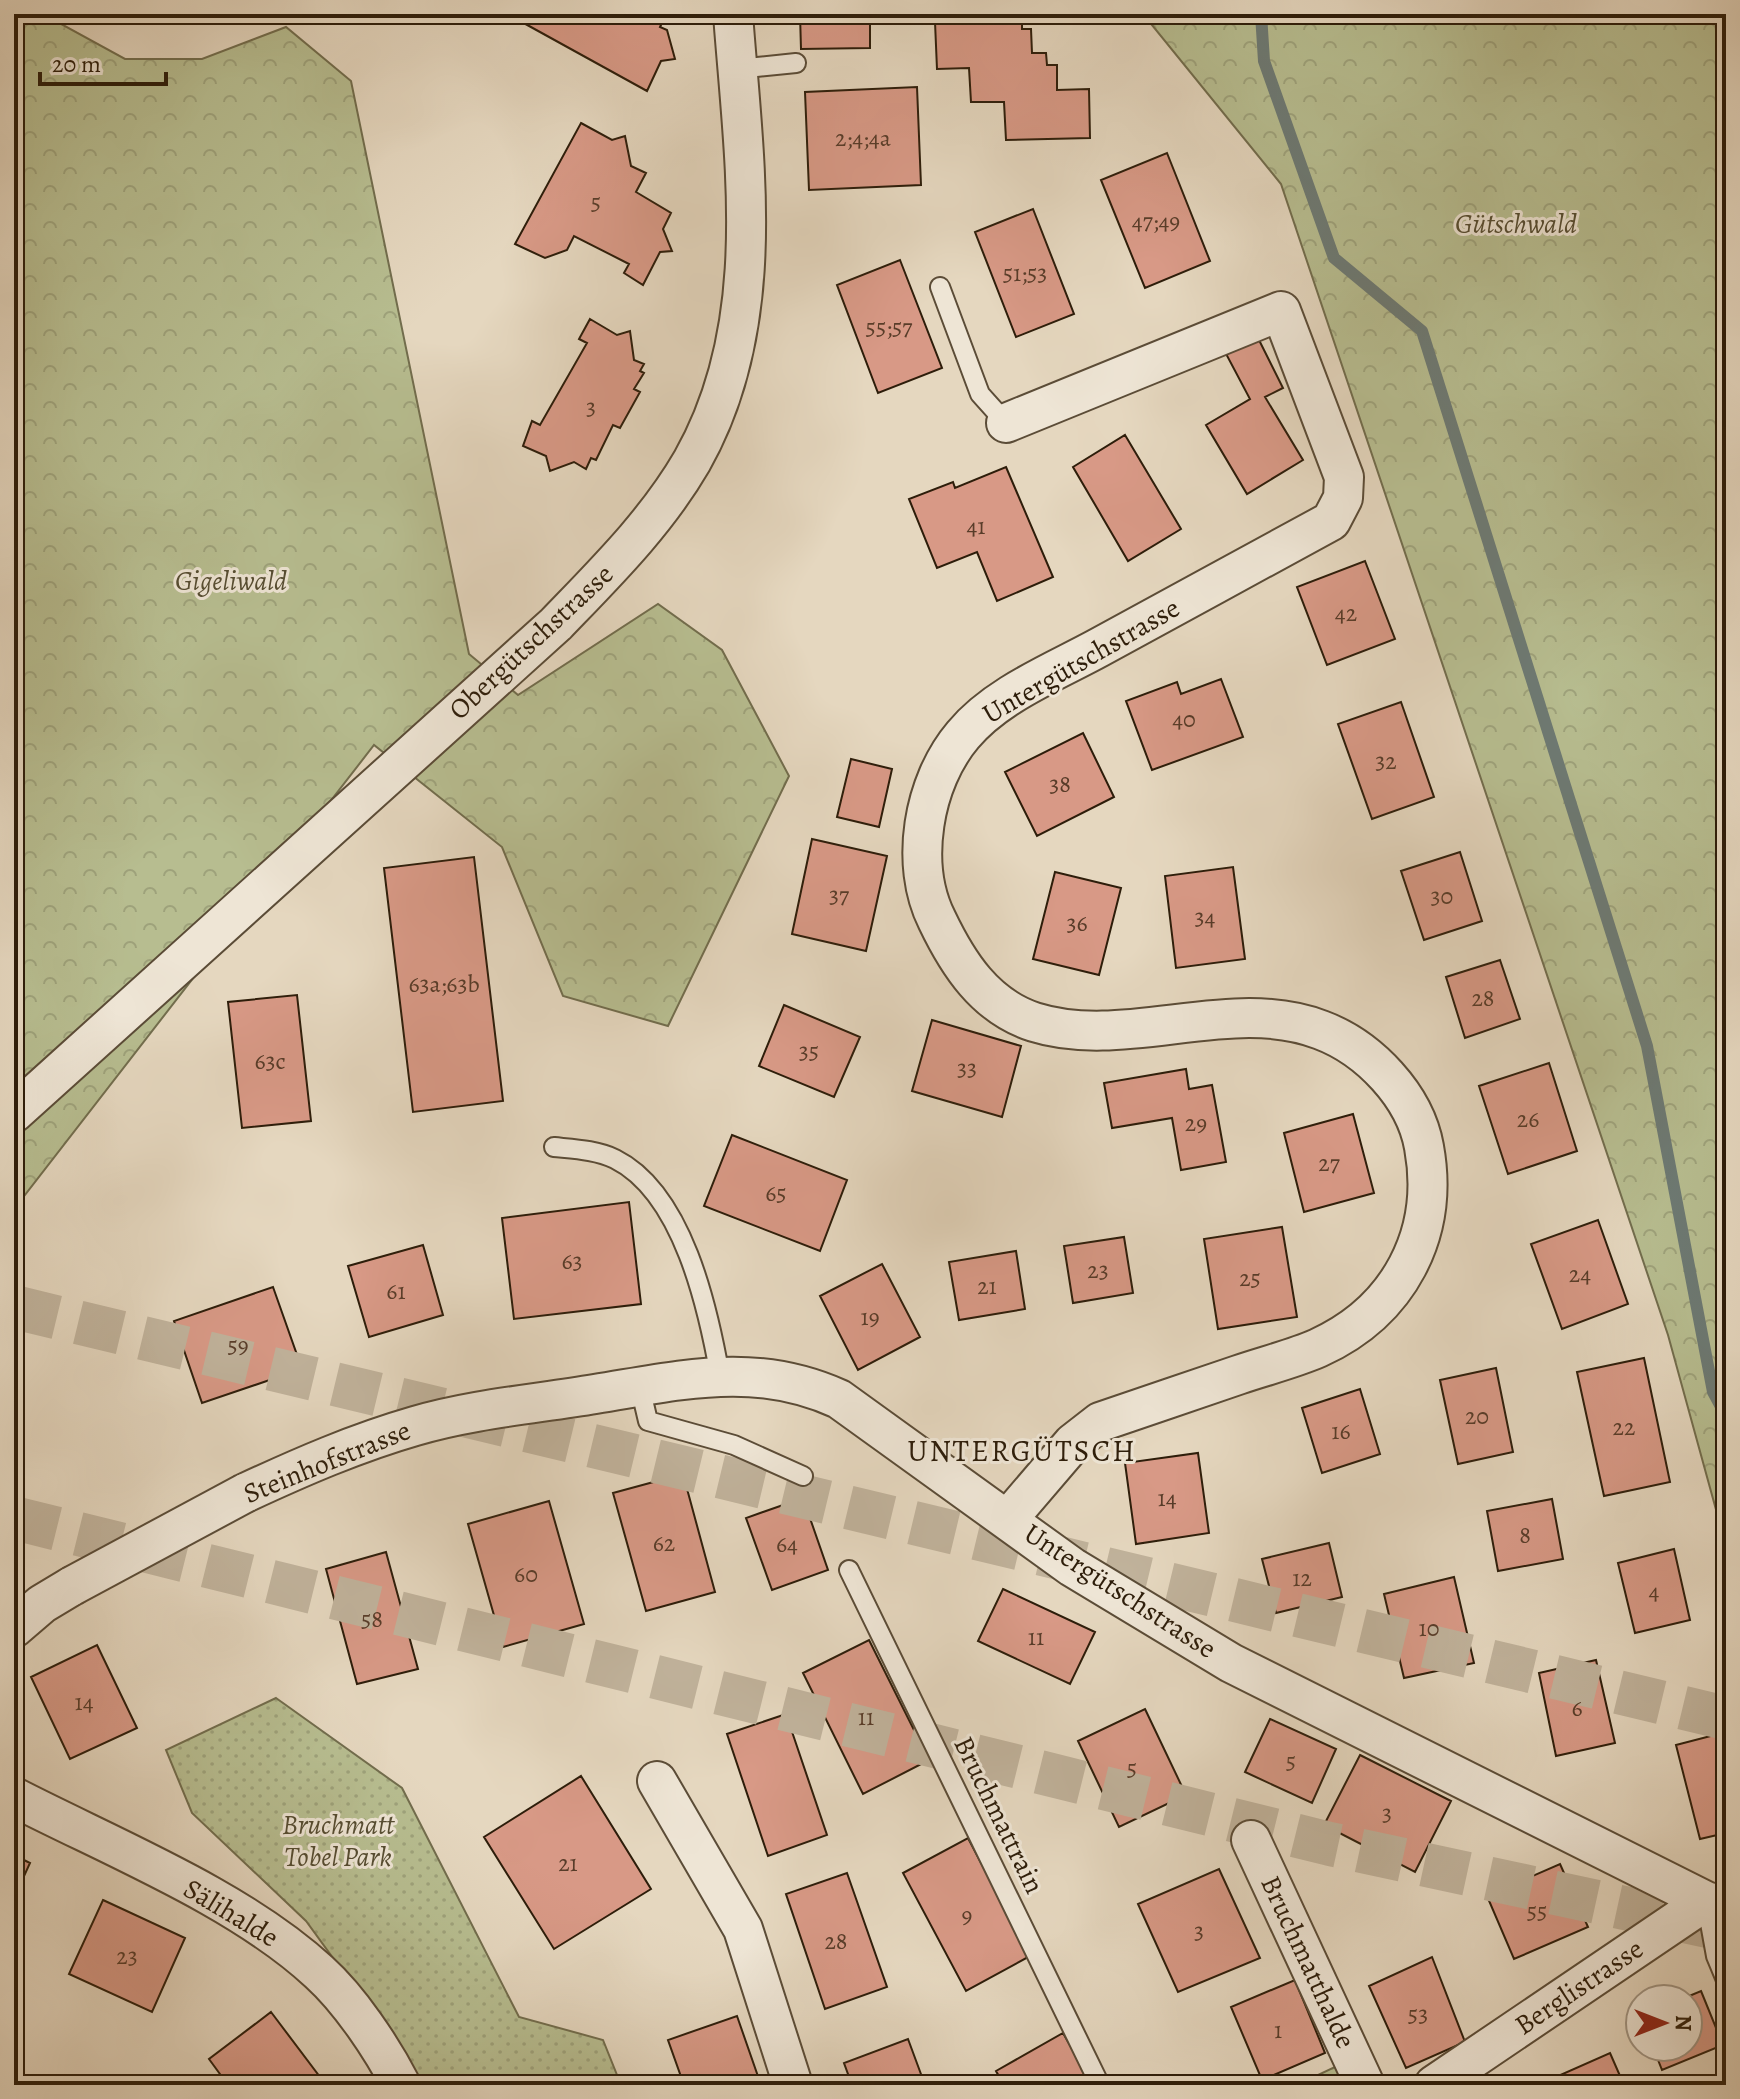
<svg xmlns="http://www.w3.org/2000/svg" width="1740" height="2099" viewBox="0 0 1740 2099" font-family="Alegreya,serif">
<defs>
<pattern id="grass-dots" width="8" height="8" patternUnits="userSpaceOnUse" patternTransform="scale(2)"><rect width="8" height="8" fill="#b7bd90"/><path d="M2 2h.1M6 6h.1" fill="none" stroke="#9ea27b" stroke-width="1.8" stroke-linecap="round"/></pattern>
<pattern id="forest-crowns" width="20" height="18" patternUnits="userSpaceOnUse" patternTransform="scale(2)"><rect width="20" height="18" fill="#b7bd90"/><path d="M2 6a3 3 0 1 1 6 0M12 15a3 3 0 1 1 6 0" fill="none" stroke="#9ea27b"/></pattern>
</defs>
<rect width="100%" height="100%" fill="#e5d7bf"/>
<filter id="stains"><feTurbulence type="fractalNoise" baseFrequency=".0025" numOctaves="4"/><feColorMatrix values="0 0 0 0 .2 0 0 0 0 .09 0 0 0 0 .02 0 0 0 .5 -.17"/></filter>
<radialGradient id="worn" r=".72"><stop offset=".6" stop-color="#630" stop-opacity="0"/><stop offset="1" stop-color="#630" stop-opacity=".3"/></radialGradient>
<!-- grass -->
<path fill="url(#grass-dots)" stroke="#726d4d" stroke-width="2" d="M276 1698 402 1788 519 2017 603 2040 621 2085H418L397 2046 306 1921 192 1813 166 1750Z
M1341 2064 1349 2085H1297Z"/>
<!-- forest -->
<path fill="url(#forest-crowns)" stroke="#726d4d" stroke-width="2" d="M14 14H43L125 59H202L286 27 351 81 469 654 518 695 658 604 722 650 789 776 668 1026 563 996 502 847 374 745 14 1209Z
M1143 14H1726V1546L1668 1335 1281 184Z"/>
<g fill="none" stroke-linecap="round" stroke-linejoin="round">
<!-- stream -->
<path stroke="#6d7a74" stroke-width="12" d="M1261 14 1264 61 1334 258 1422 331 1647 1046 1713 1392 1726 1416"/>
</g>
<!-- building -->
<path fill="#d89986" stroke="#2d1d0a" stroke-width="2" d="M524 14H666L660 27 667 30 675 59 661 61 647 91 520 21Z
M800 14H870V48L801 49Z
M906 14H1006V19H1022V29H1031L1032 53H1046L1047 65H1057V90L1089 89 1090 138 1006 140 1004 102H971L969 68 937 69 935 22H906Z
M917 87 921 185 809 190 805 92Z
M581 123 612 140 625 136 631 166 646 173 636 192 671 213 663 229 672 251 660 252 643 285 624 273 629 264 574 236 567 250 545 258 515 244Z
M1167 153 1210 261 1145 288 1101 180Z
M1033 209 1074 314 1016 337 975 232Z
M900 260 942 368 878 393 837 285Z
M590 319 617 335 630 331 634 360 644 364 640 371 644 373 634 389 640 392 620 428 613 425 596 460 591 458 586 469 574 462 550 471 546 456 523 446 532 421 540 425 587 343 579 339Z
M1256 334 1283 388 1265 397 1303 460 1247 494 1206 425 1250 399 1224 350Z
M1125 435 1181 529 1128 561 1073 467Z
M1006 467 1053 577 997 601 977 552 937 568 909 499 953 482 955 488Z
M1365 561 1395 639 1327 665 1297 587Z
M1221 679 1243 737 1152 770 1126 701 1177 682 1181 694Z
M1401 702 1434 797 1372 819 1338 724Z
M1083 733 1114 797 1037 836 1005 772Z
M851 759 892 769 879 827 837 817Z
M812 839 887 856 866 951 792 934Z
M1460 852 1482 921 1424 940 1401 871Z
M474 857 503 1101 413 1112 384 868Z
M1233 867 1245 959 1176 968 1165 876Z
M1055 872 1121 888 1099 975 1033 959Z
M1500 960 1520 1019 1465 1038 1446 977Z
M297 995 311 1121 242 1128 228 1002Z
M784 1005 860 1037 834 1097 759 1066Z
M932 1020 1021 1046 1002 1117 912 1091Z
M1549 1063 1577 1151 1508 1174 1479 1086Z
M1186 1069 1189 1089 1212 1085 1226 1162 1181 1170 1172 1118 1112 1128 1104 1083Z
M1353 1114 1374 1193 1304 1212 1284 1133Z
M732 1135 847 1180 820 1251 704 1206Z
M629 1202 641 1304 514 1319 502 1218Z
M1598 1220 1628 1304 1562 1329 1531 1244Z
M1282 1227 1297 1317 1218 1329 1204 1239Z
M1124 1237 1133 1293 1073 1303 1064 1246Z
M423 1245 443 1315 369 1337 348 1266Z
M1016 1251 1025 1309 959 1320 949 1262Z
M882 1264 920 1337 858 1370 820 1296Z
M273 1287 302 1369 202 1403 174 1321Z
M1644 1358 1670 1482 1604 1496 1577 1372Z
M1496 1368 1513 1452 1458 1464 1440 1380Z
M1360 1389 1380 1454 1322 1473 1302 1408Z
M1198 1453 1209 1533 1136 1544 1125 1463Z
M683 1474 715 1592 646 1611 613 1493Z
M803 1498 828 1570 772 1590 746 1518Z
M1552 1499 1563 1559 1498 1571 1487 1511Z
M549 1501 584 1624 503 1647 468 1524Z
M1329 1543 1342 1597 1276 1613 1262 1559Z
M1674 1549 1690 1620 1635 1633 1618 1563Z
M386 1552 418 1669 357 1684 326 1569Z
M1454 1577 1474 1663 1404 1678 1384 1594Z
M1003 1589 1095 1632 1070 1684 978 1641Z
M869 1640 929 1760 863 1794 803 1673Z
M97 1645 137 1728 70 1759 31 1677Z
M1596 1660 1615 1743 1556 1756 1539 1673Z
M1145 1709 1186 1795 1119 1827 1078 1741Z
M786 1714 827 1835 768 1856 727 1734Z
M1270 1719 1336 1749 1312 1803 1245 1772Z
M1726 1732V1833L1700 1839 1676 1745Z
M1360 1755 1451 1801 1415 1872 1324 1825Z
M581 1776 651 1889 554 1949 484 1837Z
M968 1838 1030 1956 966 1991 903 1873Z
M14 1855 30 1863 14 1898Z
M1560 1864 1588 1927 1514 1959 1487 1896Z
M1219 1869 1260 1958 1178 1992 1138 1904Z
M847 1873 887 1987 825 2009 786 1894Z
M103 1900 185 1938 152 2012 69 1974Z
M1432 1957 1465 2042 1406 2068 1369 1986Z
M1295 1980 1325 2053 1262 2080 1231 2007Z
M1701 1991 1723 2045 1662 2070 1653 2047H1688V1999H1682Z
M271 2012 326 2085H228L209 2059Z
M737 2016 761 2085H684L668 2040Z
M1063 2033 1093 2085H1004L996 2071Z
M908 2039 925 2085H852L844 2063Z
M1610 2053 1624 2085H1551L1549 2080Z"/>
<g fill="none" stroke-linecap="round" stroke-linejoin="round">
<!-- highway-tunnel -->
<path stroke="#c0b29b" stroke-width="44" stroke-dasharray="44 22" stroke-linecap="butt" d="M14 1307 1726 1718
M14 1518 1330 1844 1726 1930"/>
<!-- lane casing -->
<g stroke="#5b4c37" stroke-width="22">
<path id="lane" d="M737 69 796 63
M940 287 980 394 1006 423
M554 1147C573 1149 597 1150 615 1159 683 1193 708 1308 720 1376
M640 1387 648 1421 734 1445 803 1476
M849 1570 1100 2085
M1706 1901 1716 1956 1726 1980"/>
</g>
<!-- street casing -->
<g stroke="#5b4c37" stroke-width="42">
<path id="street" d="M1006 423 1281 311 1344 477 1343 498 1331 521C1253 563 1176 606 1098 648 1054 672 996 695 963 735 923 782 909 864 937 920 958 964 985 1006 1034 1022 1125 1051 1232 995 1321 1030 1369 1048 1415 1096 1424 1147 1440 1234 1399 1311 1318 1348 1293 1359 1264 1366 1238 1375 1192 1391 1146 1406 1100 1422L1073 1443 1008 1519
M14 1113 556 624C605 573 656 523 692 461 770 324 744 163 733 14
M245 1493C301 1467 356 1443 415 1426 473 1409 535 1404 595 1394 683 1380 755 1361 839 1399L1072 1567 1231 1663 1706 1901 1726 1907
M14 1628 42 1604 72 1586
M657 1781 743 1929 793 2085
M14 1797C111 1847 239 1898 319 1972 350 2000 382 2048 401 2085
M1251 1840 1365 2085
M1434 2085 1706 1901"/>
</g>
<!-- lane -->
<use href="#lane" stroke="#eee5d5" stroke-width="18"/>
<!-- street -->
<use href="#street" stroke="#eee5d5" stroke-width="38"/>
<!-- street-bridge casing -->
<g stroke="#5b4c37" stroke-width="42" stroke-linecap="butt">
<path id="street-bridge" d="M72 1586 245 1493"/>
</g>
<!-- street-bridge -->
<use href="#street-bridge" stroke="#eee5d5" stroke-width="38"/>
</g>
<g text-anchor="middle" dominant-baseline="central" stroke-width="6" stroke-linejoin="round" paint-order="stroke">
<!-- number labels -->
<g font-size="24" fill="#583c29">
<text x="863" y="138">2;4;4a</text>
<text x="596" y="202">5</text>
<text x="1156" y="221">47;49</text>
<text x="1025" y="273">51;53</text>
<text x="889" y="327">55;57</text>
<text x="591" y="407">3</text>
<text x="976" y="526">41</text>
<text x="1346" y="613">42</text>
<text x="1184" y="719">40</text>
<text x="1386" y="761">32</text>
<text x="1060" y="784">38</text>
<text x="839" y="895">37</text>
<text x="1442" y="896">30</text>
<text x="1205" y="917">34</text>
<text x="1077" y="923">36</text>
<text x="444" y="984">63a;63b</text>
<text x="1483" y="998">28</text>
<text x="809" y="1051">35</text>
<text x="270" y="1061">63c</text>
<text x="967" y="1068">33</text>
<text x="1528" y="1119">26</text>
<text x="1196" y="1123">29</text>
<text x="1329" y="1163">27</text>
<text x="776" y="1193">65</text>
<text x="572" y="1261">63</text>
<text x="1098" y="1270">23</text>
<text x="1580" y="1274">24</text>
<text x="1250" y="1278">25</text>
<text x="987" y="1286">21</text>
<text x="396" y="1291">61</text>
<text x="870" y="1317">19</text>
<text x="238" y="1345">59</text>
<text x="1477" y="1416">20</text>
<text x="1624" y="1427">22</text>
<text x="1341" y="1431">16</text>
<text x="1167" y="1498">14</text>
<text x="1525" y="1535">8</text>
<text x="664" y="1543">62</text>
<text x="787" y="1544">64</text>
<text x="526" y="1574">60</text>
<text x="1302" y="1578">12</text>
<text x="1654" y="1591">4</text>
<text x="372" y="1619">58</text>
<text x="1429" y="1628">10</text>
<text x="1036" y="1637">11</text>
<text x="84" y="1702">14</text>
<text x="1577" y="1708">6</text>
<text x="866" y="1717">11</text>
<text x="1291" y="1761">5</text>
<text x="1132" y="1768">5</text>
<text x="1387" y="1813">3</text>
<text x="568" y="1863">21</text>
<text x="1537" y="1911">55</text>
<text x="967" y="1915">9</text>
<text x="1199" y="1931">3</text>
<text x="836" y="1941">28</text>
<text x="127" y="1956">23</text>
<text x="1418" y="2014">53</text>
<text x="1278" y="2030">1</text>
</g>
<!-- park labels -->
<g font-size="28" font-style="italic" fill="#564d32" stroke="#eee5d5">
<text x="1516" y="224">Gütschwald</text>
<text x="231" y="581">Gigeliwald</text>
<text x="338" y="1825">Bruchmatt<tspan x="338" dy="32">Tobel Park</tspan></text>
</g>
<!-- street labels -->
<g font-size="28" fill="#2d1d0a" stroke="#eee5d5">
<text transform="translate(531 642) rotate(-43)">Obergütschstrasse</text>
<text transform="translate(1081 661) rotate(-30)">Untergütschstrasse</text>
<text transform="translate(327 1462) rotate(-22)">Steinhofstrasse</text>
<text transform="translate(1120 1591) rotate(33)">Untergütschstrasse</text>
<text transform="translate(999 1815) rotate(64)">Bruchmattrain</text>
<text transform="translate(231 1913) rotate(31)">Sälihalde</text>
<text transform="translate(1308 1962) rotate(65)">Bruchmatthalde</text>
<text transform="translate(1579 1987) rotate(-34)">Berglistrasse</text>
</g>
<!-- neighbourhood labels -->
<g font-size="30" letter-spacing="2" fill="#2d1d0a" stroke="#eee5d5">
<text x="1022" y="1451">UNTERGÜTSCH</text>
</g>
</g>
<!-- margin -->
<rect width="1740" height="2099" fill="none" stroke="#e5d7bf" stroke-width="48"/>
<rect x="16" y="16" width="1708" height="2067" fill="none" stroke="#2d1d0a" stroke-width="4"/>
<rect x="24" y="24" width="1692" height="2051" fill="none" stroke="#2d1d0a" stroke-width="2"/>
<!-- north arrow -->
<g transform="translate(1664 2023) rotate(90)"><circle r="38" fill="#eee5d5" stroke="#a19584" stroke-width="2"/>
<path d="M0-6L14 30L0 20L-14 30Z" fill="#8f2418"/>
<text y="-12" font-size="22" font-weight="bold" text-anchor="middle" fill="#2d1d0a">N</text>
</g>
<!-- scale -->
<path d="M40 72v12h126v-12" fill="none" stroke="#2d1d0a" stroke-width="4"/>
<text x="52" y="72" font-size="24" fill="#2d1d0a" stroke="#eee5d5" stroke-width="6" paint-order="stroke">20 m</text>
<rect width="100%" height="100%" filter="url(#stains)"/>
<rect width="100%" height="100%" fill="url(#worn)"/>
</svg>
